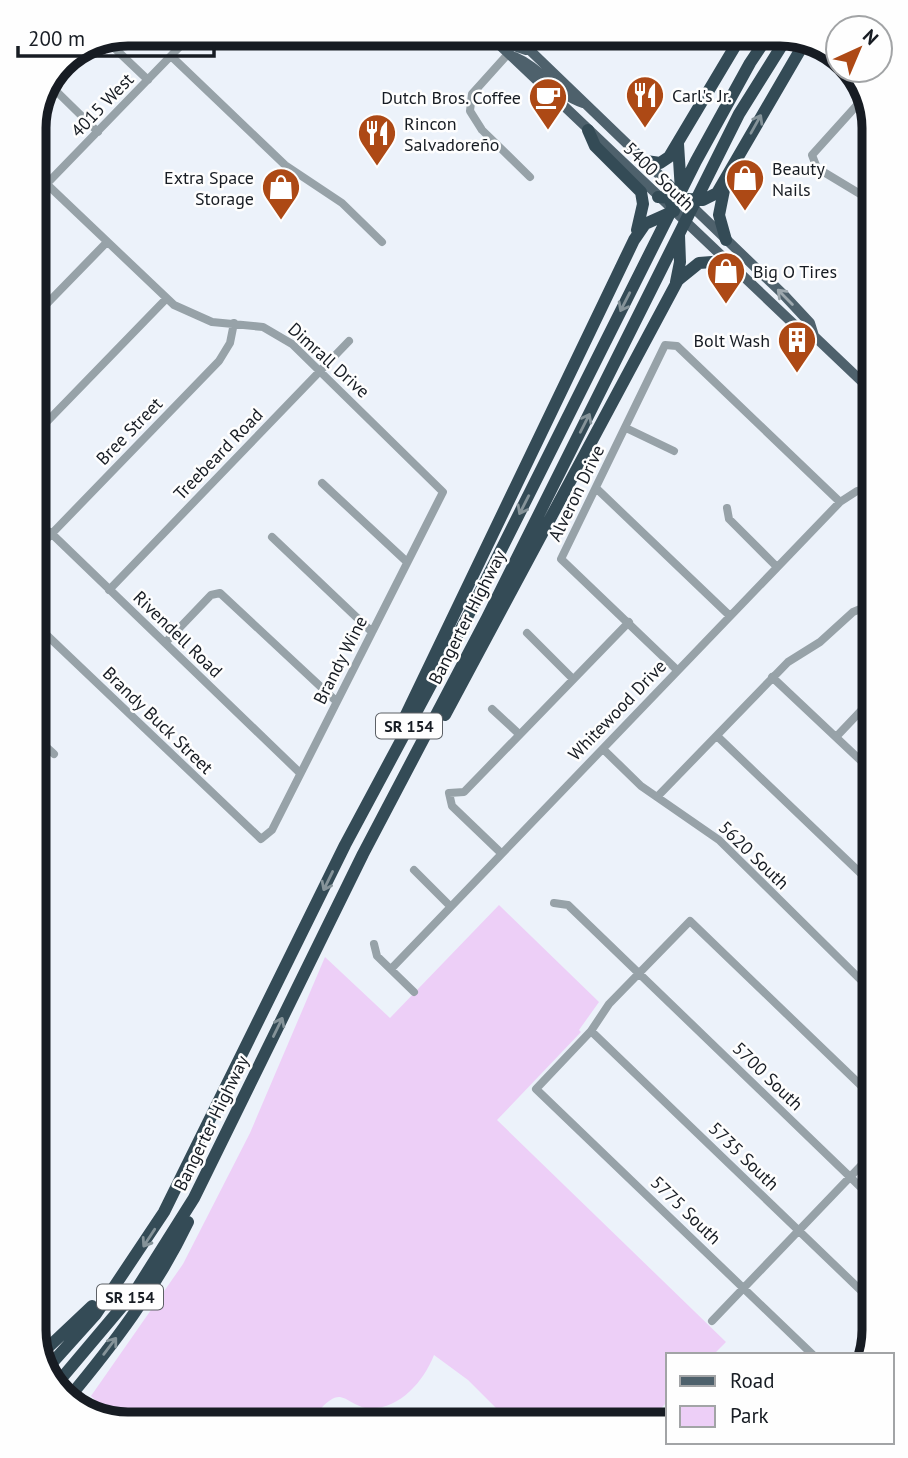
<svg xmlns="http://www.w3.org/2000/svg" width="908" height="1458" viewBox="0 0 908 1458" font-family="'PT Sans',sans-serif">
<rect width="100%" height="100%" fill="#ecf2fa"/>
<!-- green -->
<path fill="#edcff7" d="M499 905 599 1002 579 1030 581 1032 497 1120 726 1342 713 1355H668V1401L645 1425H513L468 1380 434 1355C423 1383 397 1412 365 1408 356 1406 347 1398 340 1397 328 1396 315 1416 308 1425L120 1424 91 1396 183 1264 250 1133 325 957 390 1018Z"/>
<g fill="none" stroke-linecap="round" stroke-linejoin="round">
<!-- minor -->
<path stroke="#97a2a8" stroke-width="8" d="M107 41 148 80
M508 54 472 94 470 111 482 130 530 177
M171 56 285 165 342 203 382 242
M50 85 98 132
M867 94 812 155 817 168 875 203
M33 198 193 33
M33 318 107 242
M626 428 674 451
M33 436 166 299
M322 483 407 562
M596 488 730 616
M727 508 729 519 776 566
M33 520 52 534 300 773
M272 537 372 632
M33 553 219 361 230 343 234 323
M109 590 349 341
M33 622 261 839 272 830 443 492 292 344 263 327 212 322 174 305 33 171
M527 633 573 679
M165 643 211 595 220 593 336 701
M677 670 561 559 665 345 677 346 840 502
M772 677 875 774
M492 709 519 734
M33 735 54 754
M717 736 875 887
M836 737 875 696
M603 749 641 786 719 840 875 994
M657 797 788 662 820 642 853 612 875 603
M501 853 452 806 449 793 464 792 629 622
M414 870 450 906
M554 903 568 905 875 1201
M374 944 377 956 414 992
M391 969 840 502 857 491 875 486
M591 1031 875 1304
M33 1304 38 1288 33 1275
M712 1321 875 1151
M813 1355 536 1089 591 1031 609 1004 690 921 875 1099"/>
<!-- major -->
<path stroke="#4e616c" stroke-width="10" d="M487 33 802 332 814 336 875 394
M501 33 514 46 526 50
M512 33 783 294 810 323 814 336
M515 57C541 68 555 94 583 103"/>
<!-- highway -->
<path stroke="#344b56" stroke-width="12" d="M588 130 595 146 641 192 643 204 637 230
M678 144 681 191
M646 161 660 163 669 157 743 33
M665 180 671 203
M725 185 719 215 726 240
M658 197 703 200 717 193 806 40
M676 282 680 262 679 235
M445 715 678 280 699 263 725 261
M402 723 634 240 645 224 674 211
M39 1356 92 1306
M43 1373 96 1314 164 1212 345 845 471 610 696 161 750 63 770 33
M55 1386 136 1290 194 1198 363 854 487 618 739 114 789 34
M67 1400C113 1345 157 1287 188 1222"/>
</g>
<!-- one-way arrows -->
<defs><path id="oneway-shaft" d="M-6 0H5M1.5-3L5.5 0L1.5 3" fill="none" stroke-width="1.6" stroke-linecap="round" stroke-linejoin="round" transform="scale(1.75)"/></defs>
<g stroke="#859399">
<use href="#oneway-shaft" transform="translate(756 124) rotate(-61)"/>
<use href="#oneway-shaft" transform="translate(625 302) rotate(117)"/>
<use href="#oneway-shaft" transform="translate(585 423) rotate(-63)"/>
<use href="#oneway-shaft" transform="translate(524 505) rotate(117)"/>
<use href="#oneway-shaft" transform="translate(328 881) rotate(116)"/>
<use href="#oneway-shaft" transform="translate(278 1027) rotate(-64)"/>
<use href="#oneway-shaft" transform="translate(149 1238) rotate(123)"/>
<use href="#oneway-shaft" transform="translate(110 1346) rotate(-53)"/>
</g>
<use stroke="#9da8ae" href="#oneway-shaft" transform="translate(785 297) rotate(-135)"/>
<!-- icons -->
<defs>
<g id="restaurant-pin" transform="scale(2.0125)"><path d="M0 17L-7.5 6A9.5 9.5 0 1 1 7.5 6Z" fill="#ad4915" stroke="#fefefe"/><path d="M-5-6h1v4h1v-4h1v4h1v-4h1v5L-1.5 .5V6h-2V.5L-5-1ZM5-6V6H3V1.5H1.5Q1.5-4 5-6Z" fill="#fff"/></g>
<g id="cafe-pin" transform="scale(2.0125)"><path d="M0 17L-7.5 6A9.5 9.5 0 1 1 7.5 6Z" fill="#ad4915" stroke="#fefefe"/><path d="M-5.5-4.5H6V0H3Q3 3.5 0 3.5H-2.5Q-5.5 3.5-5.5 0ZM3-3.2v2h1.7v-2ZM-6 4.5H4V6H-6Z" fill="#fff"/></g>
<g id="shop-pin" transform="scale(2.0125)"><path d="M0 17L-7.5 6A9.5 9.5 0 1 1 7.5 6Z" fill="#ad4915" stroke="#fefefe"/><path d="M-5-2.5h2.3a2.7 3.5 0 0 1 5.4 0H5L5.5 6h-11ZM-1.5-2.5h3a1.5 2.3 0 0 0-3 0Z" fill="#fff"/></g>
<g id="building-pin" transform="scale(2.0125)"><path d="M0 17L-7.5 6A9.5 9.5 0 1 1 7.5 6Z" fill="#ad4915" stroke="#fefefe"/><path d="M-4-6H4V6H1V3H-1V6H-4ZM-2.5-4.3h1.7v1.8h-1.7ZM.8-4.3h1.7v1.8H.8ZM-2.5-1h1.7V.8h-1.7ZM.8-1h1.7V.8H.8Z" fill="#fff"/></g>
</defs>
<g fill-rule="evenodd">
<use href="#restaurant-pin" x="645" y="95"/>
<use href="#cafe-pin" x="548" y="97"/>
<use href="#restaurant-pin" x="377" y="133"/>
<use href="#shop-pin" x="745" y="178"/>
<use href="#shop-pin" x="281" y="187"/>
<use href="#shop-pin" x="726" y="271"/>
<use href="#building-pin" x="797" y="340"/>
</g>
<g text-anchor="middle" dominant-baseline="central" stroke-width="5" stroke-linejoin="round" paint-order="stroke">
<!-- shield labels -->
<g fill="#fefefe" stroke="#5c6065" stroke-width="2">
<rect x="376" y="713.5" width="66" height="25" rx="5"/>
<rect x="97" y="1284.5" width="66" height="25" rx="5"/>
</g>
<g font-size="16" font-weight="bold" fill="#171c23">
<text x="409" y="726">SR 154</text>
<text x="130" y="1297">SR 154</text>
</g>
<!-- poi labels -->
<g font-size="18" fill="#171c23" stroke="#fefefe" text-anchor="start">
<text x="672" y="95">Carl's Jr.</text>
<text x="521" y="97" text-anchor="end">Dutch Bros. Coffee</text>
<text x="404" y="123">Rincon<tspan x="404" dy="21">Salvadoreño</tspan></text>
<text x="772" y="168">Beauty<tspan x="772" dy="21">Nails</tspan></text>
<text x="254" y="177" text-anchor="end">Extra Space<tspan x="254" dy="21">Storage</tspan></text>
<text x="753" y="271">Big O Tires</text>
<text x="770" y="340" text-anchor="end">Bolt Wash</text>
</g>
<!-- street labels -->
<g font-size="18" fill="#171c23" stroke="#fefefe">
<text transform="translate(102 105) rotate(-46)">4015 West</text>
<text transform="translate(659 176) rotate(44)">5400 South</text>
<text transform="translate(329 360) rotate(42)">Dimrall Drive</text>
<text transform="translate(129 431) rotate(-46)">Bree Street</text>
<text transform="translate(218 454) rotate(-46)">Treebeard Road</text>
<text transform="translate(576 493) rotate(-64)">Alveron Drive</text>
<text transform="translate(467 617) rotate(-63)">Bangerter Highway</text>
<text transform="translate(178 634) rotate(44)">Rivendell Road</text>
<text transform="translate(340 660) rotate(-63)">Brandy Wine</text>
<text transform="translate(617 710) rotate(-46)">Whitewood Drive</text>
<text transform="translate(158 720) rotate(44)">Brandy Buck Street</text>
<text transform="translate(754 855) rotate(44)">5620 South</text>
<text transform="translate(768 1076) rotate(44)">5700 South</text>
<text transform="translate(211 1123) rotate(-64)">Bangerter Highway</text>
<text transform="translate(744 1156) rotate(44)">5735 South</text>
<text transform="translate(686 1210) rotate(44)">5775 South</text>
</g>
</g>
<!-- crop -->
<path d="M0 0H908V1458H0ZM128 46H780A82 82 0 0 1 862 128V1330A82 82 0 0 1 780 1412H128A82 82 0 0 1 46 1330V128A82 82 0 0 1 128 46Z" fill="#fefefe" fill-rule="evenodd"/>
<path fill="none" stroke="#171c23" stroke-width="9" d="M128 46H780A82 82 0 0 1 862 128V1330A82 82 0 0 1 780 1412H128A82 82 0 0 1 46 1330V128A82 82 0 0 1 128 46Z"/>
<!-- legend -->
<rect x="666" y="1353" width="228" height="91" fill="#fefefe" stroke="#a2a4a6" stroke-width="2"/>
<rect x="680" y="1376" width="35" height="10" fill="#4e616c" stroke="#a2a4a6" stroke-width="2"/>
<text x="730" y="1388" font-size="21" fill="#171c23">Road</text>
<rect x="680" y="1406" width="35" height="21" fill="#edcff7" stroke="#a2a4a6" stroke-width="2"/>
<text x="730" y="1423" font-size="21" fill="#171c23">Park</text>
<!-- north arrow -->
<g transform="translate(859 49) rotate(44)"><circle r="33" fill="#fefefe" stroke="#a2a4a6" stroke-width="2"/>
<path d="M0-5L12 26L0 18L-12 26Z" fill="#ad4915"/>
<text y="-10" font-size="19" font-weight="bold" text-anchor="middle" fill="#171c23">N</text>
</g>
<!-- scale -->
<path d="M18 46v10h196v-10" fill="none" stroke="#171c23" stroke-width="3.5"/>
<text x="28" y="46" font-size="21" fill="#171c23" stroke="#fefefe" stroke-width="5" paint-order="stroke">200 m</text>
</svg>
